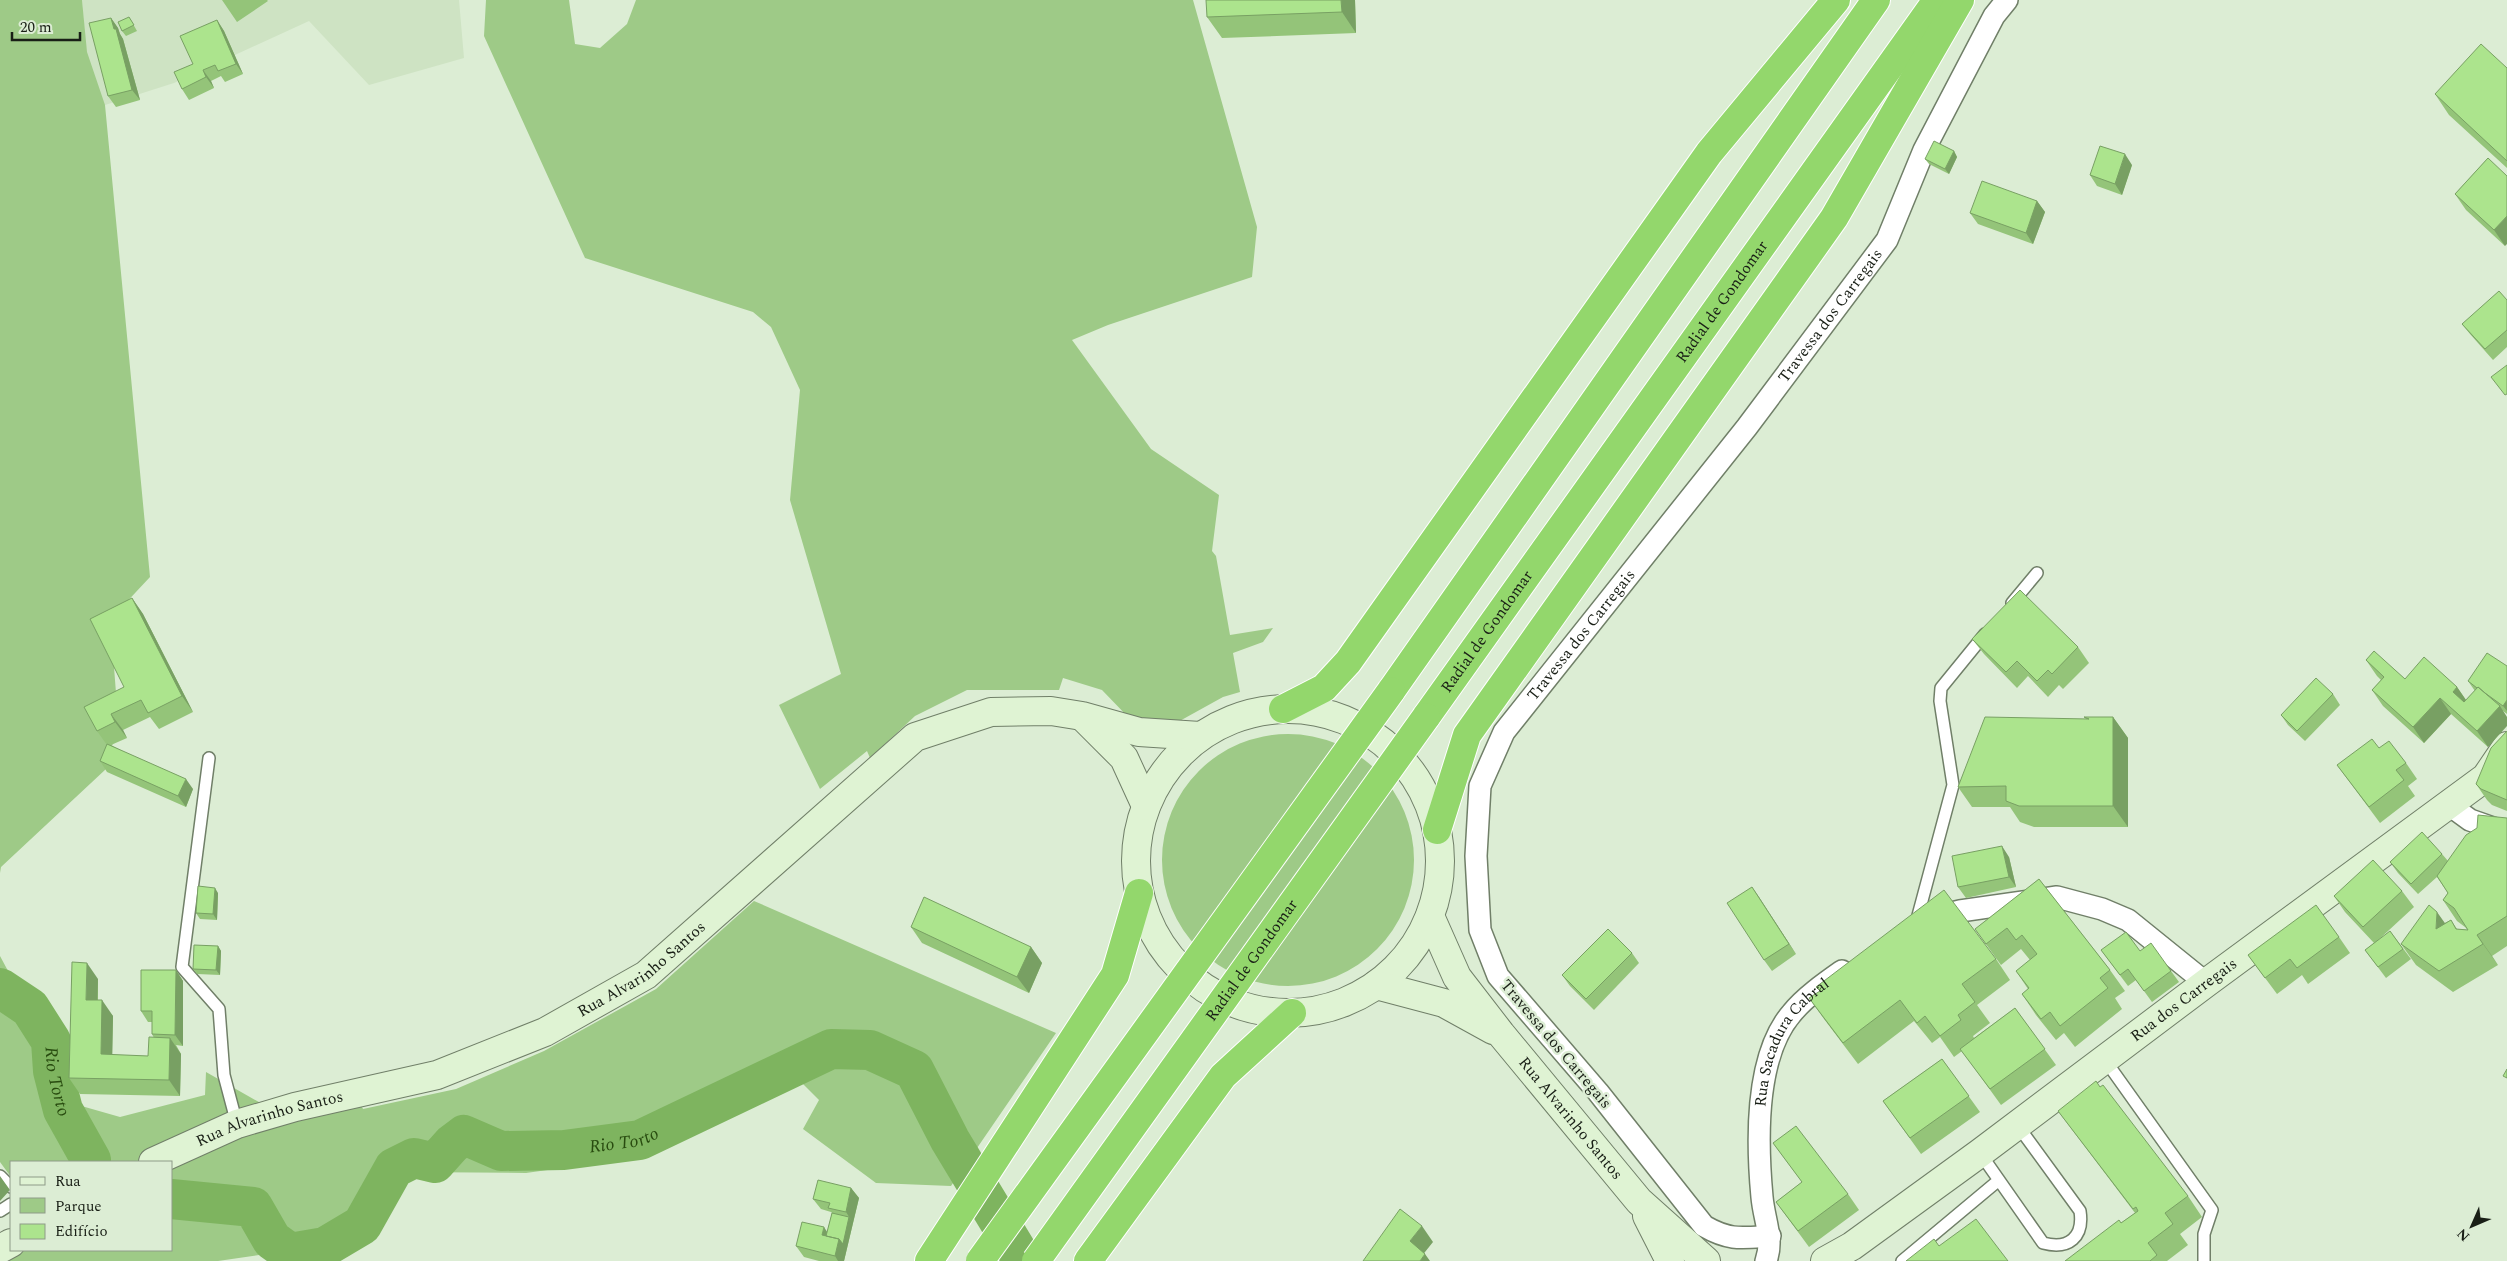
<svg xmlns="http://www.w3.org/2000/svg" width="2507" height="1261" viewBox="0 0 2507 1261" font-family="Spectral,serif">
<rect width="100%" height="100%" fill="#dcedd4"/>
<!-- built -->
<path fill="#cee3c3" d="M82 0H459L464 58 369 85 309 21 174 83 105 105 91 107Z"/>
<!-- green -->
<path fill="#9eca87" d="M0 0H82L87 52 105 105 150 577 121 608 114 667 119 732 105 759 106 769 1 867 0 873Z
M486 0H569L575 44 600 48 627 24 636 0H1193L1257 227 1252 277 1108 325 1072 340 1151 449 1219 495 1212 551 1216 556 1230 635 1273 628 1263 642 1233 653 1240 692 1223 697 1176 723 1158 748 1102 690 1063 678 1059 690H967L915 716 870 758 867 751 820 789 779 705 841 674 790 500 800 390 771 327 753 312 585 258 484 36Z
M1162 860a126 126 0 1 1 252 0a126 126 0 1 1-252 0Z
M754 901 1056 1033 951 1186 876 1183 803 1129 819 1100 803 1084V1054L640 1133 597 1163 526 1173 403 1172 396 1184 397 1186 365 1234 350 1241 343 1248 332 1249 306 1261H283L266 1254 218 1261H9L20 1250H171V1162H11V1177L0 1162V956L43 1036 57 1099 120 1117 205 1095 206 1072 287 1118 357 1097 363 1109 456 1089 544 1051 656 989Z"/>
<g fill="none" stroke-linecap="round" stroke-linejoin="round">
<!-- river -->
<g stroke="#7eb45f" stroke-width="40">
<path id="s1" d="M0 988 30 1008 51 1041 53 1071 63 1110 91 1160"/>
<path id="s2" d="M171 1199 253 1207 272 1240 290 1253 325 1247 362 1225 394 1168 414 1158 435 1163 452 1144 464 1135 501 1151 564 1150 640 1140 831 1049 870 1050 914 1070 950 1140 1023 1261"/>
</g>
<!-- lane casing -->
<g stroke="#707f68" stroke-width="14">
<path id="lane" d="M2012 603 2037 573
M209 758 182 967 219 1009 224 1075 237 1124
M1916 923 1953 785 1940 701 1941 688 1985 634
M2105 1060 2212 1210 2204 1234V1261
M1980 1153 2043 1243C2069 1250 2084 1237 2080 1211L2018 1126
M0 1176 11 1187
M0 1211 11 1204
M1902 1261 1999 1180"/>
</g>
<!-- street casing -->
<g stroke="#707f68" stroke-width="24">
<g id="street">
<path d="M2448 804 2470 820 2507 833"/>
<path d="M1932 918 1960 911 2057 897 2102 909 2128 920 2206 983"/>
<path id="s3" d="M1770 1236C1742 1238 1730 1241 1704 1226L1598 1092 1498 976 1480 930 1476 856 1480 786 1504 732 1747 427 1887 240 1924 150 1994 16 2007 0"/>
<path id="s4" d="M1766 1261C1774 1239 1764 1220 1762 1197 1757 1143 1754 1057 1792 1013 1805 997 1825 983 1842 971"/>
</g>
</g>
<!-- secondary casing -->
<g stroke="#707f68" stroke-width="30">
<g id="secondary">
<circle cx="1288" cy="861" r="152"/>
<path d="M1083 717 1124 758 1146 806"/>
<path id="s5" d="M1430 916 1457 977 1501 1034 1639 1201 1706 1261"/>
<path d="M1376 985 1444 1003 1493 1030"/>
<path id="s6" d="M153 1162 237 1124 295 1107 437 1075 545 1032 646 975 915 737 991 712 1051 711 1082 716 1139 732 1200 736"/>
<path d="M1647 1216 1670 1261"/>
<path d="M0 1249 11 1243"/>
<path id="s7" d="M1825 1261 1852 1246 1980 1153 2206 983 2486 777 2507 746"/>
</g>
</g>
<!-- highway casing -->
<g stroke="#fff" stroke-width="30">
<g id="highway">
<path d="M1391 691 1876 0"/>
<path d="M1283 709 1324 688 1348 662 1709 153 1836 0"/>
<path id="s8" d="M1426 717 1937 0"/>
<path d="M1437 830 1467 735 1834 218 1960 0"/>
<path d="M929 1261 1115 975 1139 893"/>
<path d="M1088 1261 1223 1076 1292 1013"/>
</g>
</g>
<!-- lane -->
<use href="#lane" stroke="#fff" stroke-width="11"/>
<!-- street -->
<use href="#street" stroke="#fff" stroke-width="21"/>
<!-- secondary -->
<use href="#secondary" stroke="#dff3d3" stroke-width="28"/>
<!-- highway -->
<use href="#highway" stroke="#93d76c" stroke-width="28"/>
<!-- highway-bridge casing -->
<g stroke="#fff" stroke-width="30" stroke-linecap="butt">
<g id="highway-bridge">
<path d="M980 1261 1391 691"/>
<path id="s9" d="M1036 1261 1426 717"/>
</g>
</g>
<!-- highway-bridge -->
<use href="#highway-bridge" stroke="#93d76c" stroke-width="28"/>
</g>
<!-- wall -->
<path fill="#94c479" d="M222 0H267L268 1 237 22Z
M1355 0 1356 33 1222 38 1207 17Z
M129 17 137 31 126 36 122 31Z
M111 18 118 28 120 34 123 39 140 100 116 107 108 96Z
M217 20 224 31 243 74 225 82 221 76 211 81 214 88 189 100 182 89 193 64Z
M2507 68V168L2449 115 2435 94Z
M1954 151 1957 157 1949 174 1929 164 1925 159Z
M2488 158 2505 246 2466 210 2455 194Z
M2132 165 2122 195 2097 186 2090 175Z
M2037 201 2045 212 2033 244 1978 224 1970 213Z
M2507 300V347L2493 360 2470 334 2462 324Z
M132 598 143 614 193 712 159 729 150 717 123 730 127 738 111 745 193 789 186 807 107 772 100 761 107 745 97 731 124 687Z
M1972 639 2078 647 2089 663 2063 689 2059 685 2048 697 2028 676 2017 688 1984 654Z
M2366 660 2405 679 2457 687 2466 700 2475 691 2468 681 2507 666V714L2503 711 2488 747 2451 714 2424 743 2383 706 2372 690 2381 680 2377 676Z
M2333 694 2340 705 2305 741 2288 725 2281 715Z
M2084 717H2113L2128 738V827H2034L2020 822 2010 807H1972L1958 787 2086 719Z
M2507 731V811L2492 805 2487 800 2476 784Z
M2379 748 2406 763 2417 779 2408 786 2415 796 2380 823 2337 765Z
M2507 818V946L2492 956 2498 965 2453 992 2416 965 2401 944 2451 920 2457 929 2468 930 2465 927 2457 921 2443 900 2448 893 2437 877 2418 894 2398 873 2390 862 2442 854 2448 861Z
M2009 857 2016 887 1966 898 1958 887Z
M2039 879 2110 970 2125 991 2115 998 2122 1009 2075 1047 2064 1033 2056 1040 2036 1015 2022 994 2028 989 2016 971 2030 960 2021 949 2001 965 1975 929Z
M1752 887 1796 954 1772 971 1764 960Z
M2402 891 2414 907 2375 943 2390 931 2411 959 2386 978 2365 950 2374 943 2345 912 2334 896Z
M218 893 217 920 200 919 196 913Z
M911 927 1031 947 1042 963 1029 993 922 943Z
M2339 937 2350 953 2308 984 2302 975 2277 994 2248 955Z
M218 946 221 951 220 975 197 974 193 969Z
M2101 950 2140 951 2171 971 2179 982 2152 1002 2136 980 2128 986Z
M1632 953 1639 963 1594 1010 1570 986 1562 975Z
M1996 959 2010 980 1977 1005 1990 1023 1973 1036 1974 1038 2015 1008 2056 1065 2001 1105 1962 1051 1954 1057 1940 1037 1932 1043 1914 1021 1858 1064 1824 1019 1809 998Z
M176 970 183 981V1046L176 1045 181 1054 180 1096 80 1094 69 1078 98 979V1000L113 1016 112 1055 148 1056 154 1038 152 1034V1022H148L141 1011Z
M1942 1059 1980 1112 1921 1154 1883 1101Z
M2058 1111 2188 1196 2202 1217 2180 1234 2188 1245 2167 1261H2065L2121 1223 2135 1213 2073 1131Z
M1773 1143 1848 1194 1859 1210 1809 1247 1776 1202 1802 1182Z
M851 1188 859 1198 844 1261H819L804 1257 796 1246 827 1232 832 1213 831 1212 821 1209 813 1199Z"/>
<!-- shaded-wall -->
<path fill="#78a063" d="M1341 0H1355L1356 33 1342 12Z
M111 18 118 28 120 34 123 39 140 100 132 90Z
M217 20 224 31 243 74 236 64Z
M203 70 211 81 214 88 206 77Z
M1954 151 1957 157 1949 174 1945 169Z
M2125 154 2132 165 2122 195 2115 184Z
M2037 201 2045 212 2033 244 2026 233Z
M2507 216V244L2505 246 2494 230Z
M132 598 143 614 193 712 182 696Z
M2457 687 2468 703 2464 708 2453 692Z
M2440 698 2451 714 2424 743 2413 727Z
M2507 700V711L2503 706Z
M2500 706 2507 717V726L2488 747 2477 731Z
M111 714 123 730 127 738 115 722Z
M2113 717 2128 738V827L2113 806Z
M186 779 193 789 186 807 178 796Z
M2002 846 2009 857 2016 887 2009 877Z
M1752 887 1759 897 1796 954 1789 944Z
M215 888 218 893 217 920 213 914Z
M2437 912 2452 933 2436 929Z
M2477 935 2492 956 2498 965 2483 944Z
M218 946 221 951 220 975 216 970Z
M1031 947 1042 963 1029 993 1017 977Z
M87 963 98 979 97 1016 86 1000Z
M176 970 183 981V1046L175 1035Z
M102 1000 113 1016 112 1070 101 1054Z
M170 1038 181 1054 180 1096 169 1080Z
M0 1176 10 1190 0 1201Z
M851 1188 859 1198 853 1223 846 1212Z
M849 1217 853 1223 844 1261H838L835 1256 839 1239Z
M1422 1226 1433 1242 1421 1257 1410 1241Z
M824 1227 831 1238 822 1235Z
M1425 1254 1430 1261H1420Z"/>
<!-- building -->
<path fill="#ace48d" stroke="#78a063" d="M1206 0H1341L1342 12 1207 17Z
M129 17 134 25 122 31 118 22Z
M111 18 114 29H116L132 90 108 96 89 23Z
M217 20 236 64 218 71 215 65 203 70 206 77 182 89 174 72 193 64 180 36Z
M2481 44 2507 68V161L2435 94Z
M1934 141 1954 151 1945 169 1925 159Z
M2100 146 2125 154 2115 184 2090 175Z
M2488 158 2507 176V216L2494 230 2455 194Z
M1982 181 2037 201 2026 233 1970 213Z
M2499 291 2507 300V330L2485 349 2462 324Z
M2507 365V394L2505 395 2491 377Z
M2020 590 2078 647 2052 674 2048 670 2037 681 2017 661 2006 672 1972 639Z
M132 598 182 696 148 713 141 700 111 714 115 722 97 731 84 707 124 687 90 619Z
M2374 651 2405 679 2424 657 2457 687 2453 692 2464 702 2478 687 2500 706 2477 731 2440 698 2413 727 2372 690 2384 677 2366 660Z
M2487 653 2507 666V700L2503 706 2485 693 2478 687 2477 688 2468 681Z
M2316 678 2333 694 2297 731 2281 715Z
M1985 717 2089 719 2084 717H2113V806H2019L2006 801V786L1958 787Z
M2507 731V800L2481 789 2476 784 2491 748Z
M2372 739 2379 748 2389 741 2406 763 2396 770 2404 780 2369 807 2337 765Z
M107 744 186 779 178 796 100 761Z
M2478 815 2507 818V916L2477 935 2483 944 2439 971 2401 944 2429 905 2437 912 2436 929 2451 920 2456 929 2468 930 2454 908 2443 900 2448 893 2437 876 2466 835 2477 828Z
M2422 832 2442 854 2411 884 2390 862Z
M2002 846 2009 877 1958 887 1952 856Z
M2373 860 2402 891 2363 927 2334 896Z
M2039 879 2110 970 2100 978 2108 988 2060 1026 2050 1012 2041 1019 2022 994 2029 988 2016 971 2037 954 2022 935 2016 940 2007 928 1986 944 1975 929Z
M198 886 215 888 213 914 196 913Z
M1752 887 1789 944 1764 960 1727 903Z
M1944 890 1996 959 1962 984 1975 1002 1958 1015 1961 1020 1940 1036 1925 1016 1917 1023 1900 1000 1843 1043 1809 998 1820 991 1816 987Z
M924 897 1031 947 1017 977 911 927Z
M2316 905 2339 937 2297 968 2290 959 2265 978 2248 955Z
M1608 929 1632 953 1586 999 1562 975Z
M2390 931 2403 949 2378 967 2365 950Z
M2126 932 2140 951 2151 943 2171 971 2144 991 2128 969 2120 975 2101 950Z
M194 945 218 946 216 970 193 969Z
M72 962 87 963 86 1000H102L101 1054 148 1056 149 1037 170 1038 169 1080 69 1078Z
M141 970H176L175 1035 152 1034V1011H141Z
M2015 1008 2045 1049 1990 1089 1960 1049Z
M1942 1059 1969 1096 1910 1138 1883 1101Z
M2507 1069V1078L2503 1076Z
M2096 1081 2100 1087 2103 1085 2188 1196 2165 1213 2173 1224 2148 1243 2157 1255 2150 1261H2065L2119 1220 2121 1223 2138 1211 2136 1207 2133 1209 2058 1111Z
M1796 1126 1848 1194 1798 1231 1776 1202 1802 1182 1773 1143Z
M818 1180 851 1188 846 1212 828 1208 830 1203 813 1199Z
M1400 1209 1422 1226 1410 1241 1425 1254 1420 1261H1363Z
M832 1213 849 1217 843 1244 839 1239 826 1236Z
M1976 1219 2008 1261H1906L1934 1239 1939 1246Z
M802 1222 824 1227 822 1235 839 1239 835 1256 796 1246Z"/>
<g text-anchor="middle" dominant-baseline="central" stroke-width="5" stroke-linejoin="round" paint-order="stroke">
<!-- street labels -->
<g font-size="16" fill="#191f16" stroke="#dcedd4">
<text stroke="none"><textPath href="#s8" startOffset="510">Radial de Gondomar</textPath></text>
<text stroke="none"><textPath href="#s3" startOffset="1174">Travessa dos Carregais</textPath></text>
<text stroke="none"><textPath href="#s8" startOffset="105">Radial de Gondomar</textPath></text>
<text stroke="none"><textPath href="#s3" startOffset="769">Travessa dos Carregais</textPath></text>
<text stroke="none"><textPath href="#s9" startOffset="370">Radial de Gondomar</textPath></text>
<text stroke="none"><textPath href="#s6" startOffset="530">Rua Alvarinho Santos</textPath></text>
<text stroke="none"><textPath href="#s7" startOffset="444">Rua dos Carregais</textPath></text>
<text transform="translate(1556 1044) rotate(50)">Travessa dos Carregais</text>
<text stroke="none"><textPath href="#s4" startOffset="229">Rua Sacadura Cabral</textPath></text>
<text stroke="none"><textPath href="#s5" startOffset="248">Rua Alvarinho Santos</textPath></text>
<text stroke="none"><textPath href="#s6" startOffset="125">Rua Alvarinho Santos</textPath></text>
</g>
<!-- water labels -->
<g font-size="18" font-style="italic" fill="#284b0f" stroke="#dcedd4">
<text stroke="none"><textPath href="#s1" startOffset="116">Rio Torto</textPath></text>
<text stroke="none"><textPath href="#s2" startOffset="535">Rio Torto</textPath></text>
</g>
</g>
<!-- legend -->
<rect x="10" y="1161" width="162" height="90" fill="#dcedd4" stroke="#8e9b88"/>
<rect x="20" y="1177" width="25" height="8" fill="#dff3d3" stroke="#8e9b88"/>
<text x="55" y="1186" font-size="15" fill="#191f16">Rua</text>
<rect x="20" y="1198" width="25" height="15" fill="#9eca87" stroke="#8e9b88"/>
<text x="55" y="1211" font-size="15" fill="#191f16">Parque</text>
<rect x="20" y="1224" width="25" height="15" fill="#ace48d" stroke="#8e9b88"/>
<text x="55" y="1236" font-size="15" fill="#191f16">Edifício</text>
<!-- north arrow -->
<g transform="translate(2472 1226) rotate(225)" stroke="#dcedd4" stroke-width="4" paint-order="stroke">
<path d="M0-4L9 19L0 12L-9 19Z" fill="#191f16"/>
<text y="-8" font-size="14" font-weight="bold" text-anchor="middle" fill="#191f16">N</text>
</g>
<!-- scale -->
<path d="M12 32v8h68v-8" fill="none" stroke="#191f16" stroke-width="2.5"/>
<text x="20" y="32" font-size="15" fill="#191f16" stroke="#dcedd4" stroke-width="4" paint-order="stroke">20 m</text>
</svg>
